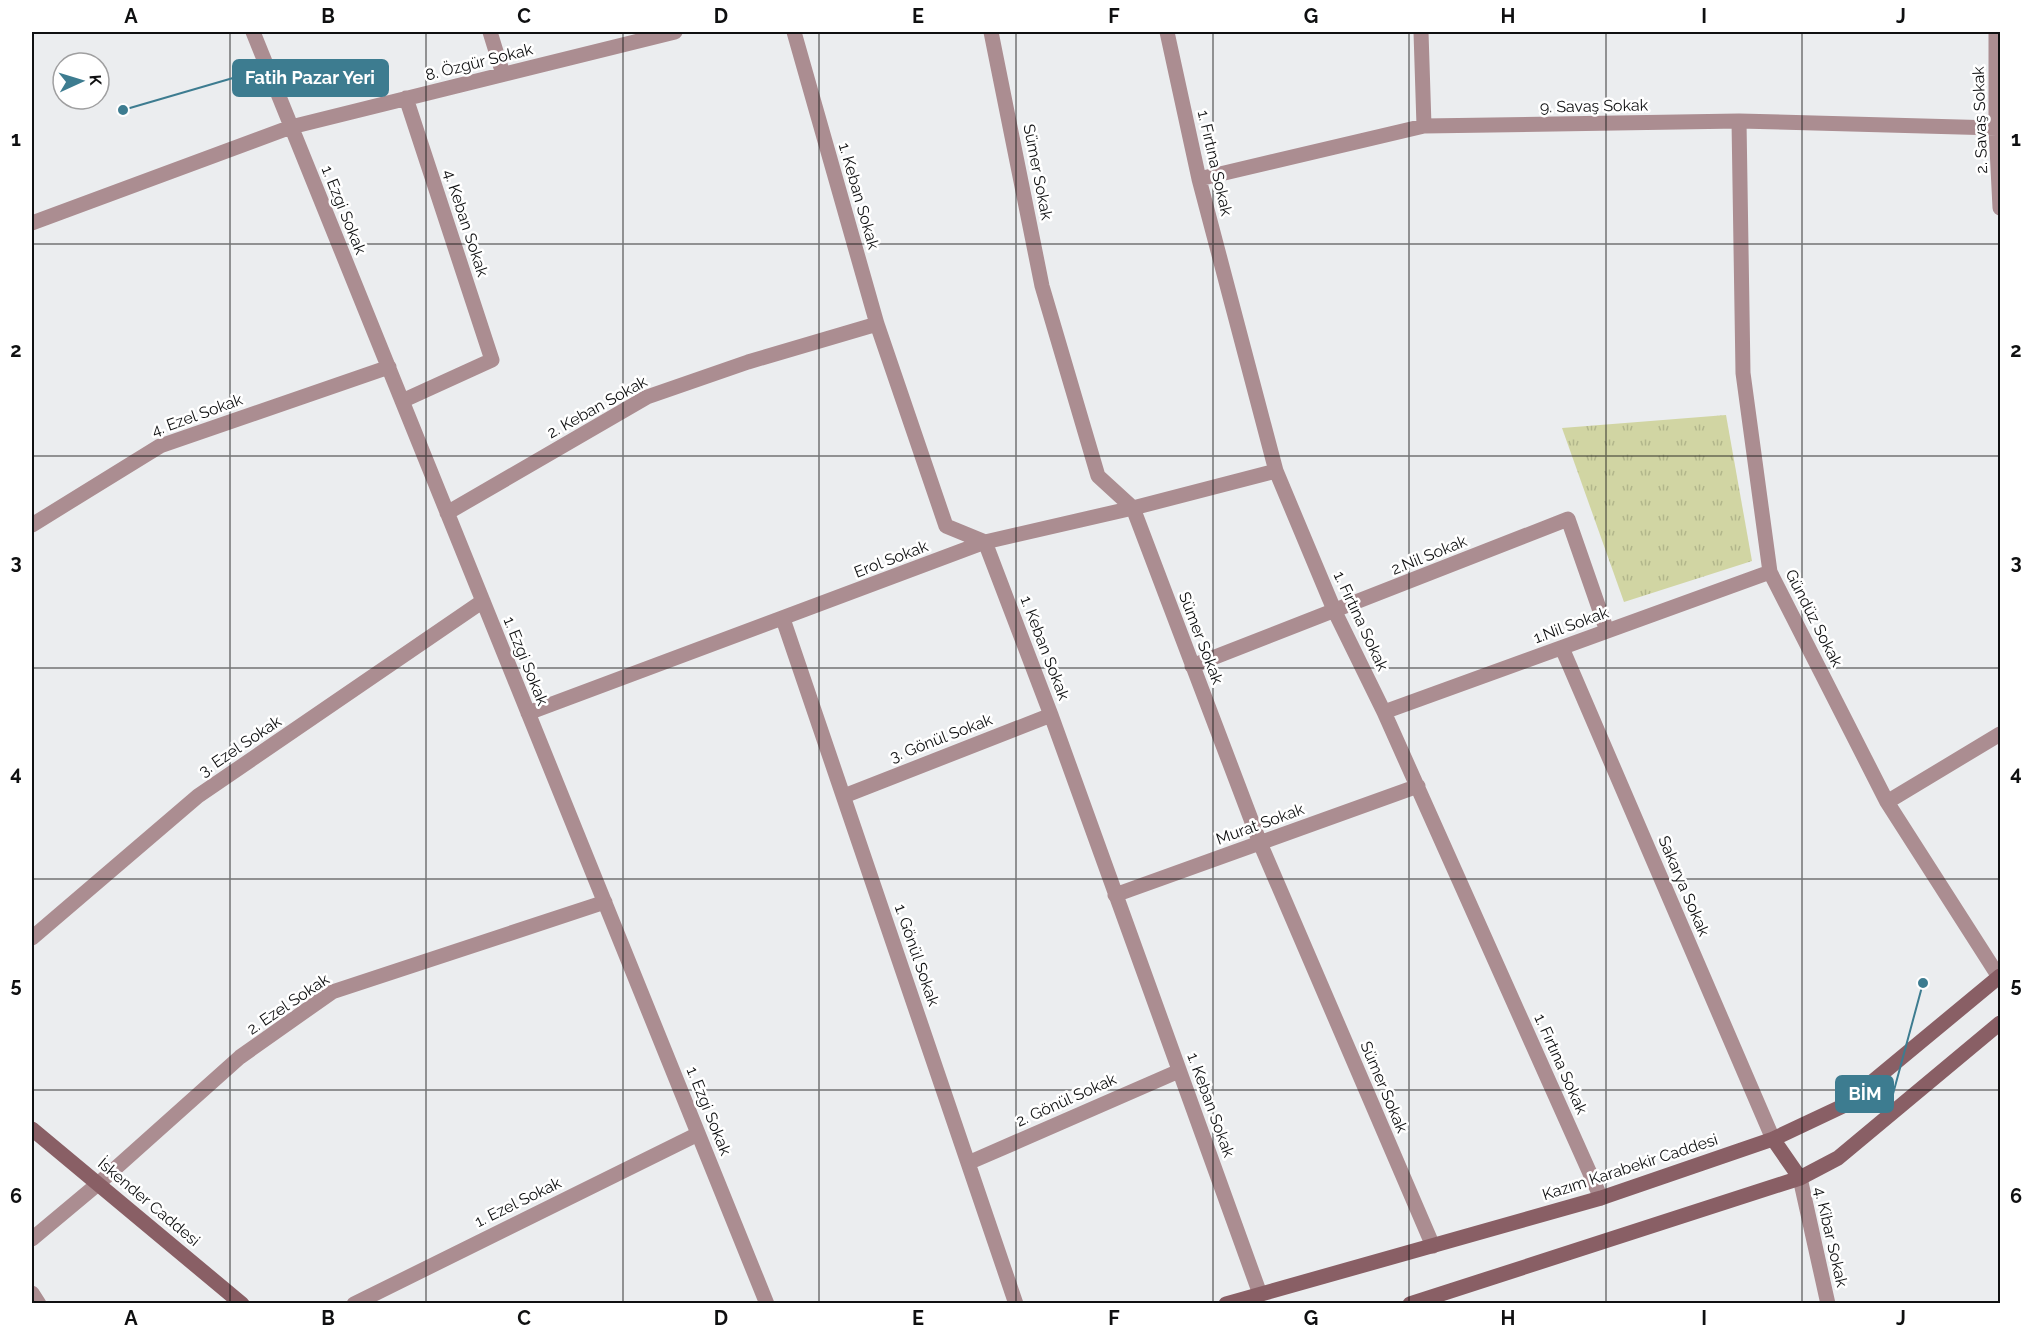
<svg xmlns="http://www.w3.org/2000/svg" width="2032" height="1335" viewBox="0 0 2032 1335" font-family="Raleway,sans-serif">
<defs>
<pattern id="park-tufts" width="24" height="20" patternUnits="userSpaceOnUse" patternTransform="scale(1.5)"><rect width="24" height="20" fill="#d1d5a3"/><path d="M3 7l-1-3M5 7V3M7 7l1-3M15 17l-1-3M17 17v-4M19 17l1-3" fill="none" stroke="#b2b68b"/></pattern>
</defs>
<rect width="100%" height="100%" fill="#ebedef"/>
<!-- park -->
<path fill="url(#park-tufts)" d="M1726 415 1752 561 1624 602 1562 428Z"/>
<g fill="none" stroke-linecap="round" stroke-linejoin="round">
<!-- street -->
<path stroke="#ab8d91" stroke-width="15" d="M253 32 767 1304
M490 32 503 74
M794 32 877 324 946 526 985 542 1051 715 1260 1294
M991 32 1042 286 1098 476 1133 508 1260 843 1433 1246
M1167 32 1199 179 1276 471 1335 612 1384 712 1601 1198
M1421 32 1424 126
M1996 32V128L2000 208
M1739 121 1743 373 1770 572 1887 802 1999 977
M1199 179 1424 126 1739 121 1996 128
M32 223 291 127 675 32
M402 401 492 360 406 98
M447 513 647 397 748 362 877 324
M32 525 160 446 389 367
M783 619 1016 1304
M1562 648 1773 1139
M1192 666 1568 519 1607 631
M1384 712 1770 572
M528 713 985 542 1133 508 1276 471
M844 796 1051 715
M1887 802 2000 734
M1115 895 1418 786
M32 938 198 796 483 601
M968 1163 1179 1071
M1800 1178 1828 1304
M32 1239 99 1183 240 1057 332 992 605 902
M32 1293 39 1304
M354 1304 698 1134"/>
<!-- secondary -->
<path stroke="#895f65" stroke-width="15" d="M32 1129 242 1304
M1773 1139 1800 1178
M1226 1304 1601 1198 1773 1139 1843 1106 2000 976
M1410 1304 1800 1178 1838 1158 2000 1023"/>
</g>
<!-- grid -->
<path fill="none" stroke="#0f1011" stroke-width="1.5" stroke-opacity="0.55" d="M230 32V1304M426 32V1304M623 32V1304M819 32V1304M1016 32V1304M1213 32V1304M1409 32V1304M1606 32V1304M1802 32V1304M32 244H2000M32 456H2000M32 668H2000M32 879H2000M32 1090H2000"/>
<g text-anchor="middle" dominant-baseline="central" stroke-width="5" stroke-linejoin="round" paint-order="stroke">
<!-- street labels -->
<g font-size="16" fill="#0f1011" stroke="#fff">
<text transform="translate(479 62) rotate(-14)">8. Özgür Sokak</text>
<text transform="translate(1594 106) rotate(-1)">9. Savaş Sokak</text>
<text transform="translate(1980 120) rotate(-92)">2. Savaş Sokak</text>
<text transform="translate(1215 163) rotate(77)">1. Fırtına Sokak</text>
<text transform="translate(1038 172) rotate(79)">Sümer Sokak</text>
<text transform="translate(859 196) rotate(74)">1. Keban Sokak</text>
<text transform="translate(344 210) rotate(68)">1. Ezgi Sokak</text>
<text transform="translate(466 223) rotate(72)">4. Keban Sokak</text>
<text transform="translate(597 407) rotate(-29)">2. Keban Sokak</text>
<text transform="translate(197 415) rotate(-20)">4. Ezel Sokak</text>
<text transform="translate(1429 555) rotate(-22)">2.Nil Sokak</text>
<text transform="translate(891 559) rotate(-21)">Erol Sokak</text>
<text transform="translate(1814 618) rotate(63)">Gündüz Sokak</text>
<text transform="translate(1361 621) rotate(65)">1. Fırtına Sokak</text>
<text transform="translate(1571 625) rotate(-20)">1.Nil Sokak</text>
<text transform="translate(1201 638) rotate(69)">Sümer Sokak</text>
<text transform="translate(1045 648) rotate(69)">1. Keban Sokak</text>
<text transform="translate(526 661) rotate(68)">1. Ezgi Sokak</text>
<text transform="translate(941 738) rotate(-21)">3. Gönül Sokak</text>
<text transform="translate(240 746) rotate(-34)">3. Ezel Sokak</text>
<text transform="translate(1260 824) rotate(-20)">Murat Sokak</text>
<text transform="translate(1684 886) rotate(67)">Sakarya Sokak</text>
<text transform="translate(917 955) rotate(71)">1. Gönül Sokak</text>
<text transform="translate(288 1004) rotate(-34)">2. Ezel Sokak</text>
<text transform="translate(1561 1064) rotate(66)">1. Fırtına Sokak</text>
<text transform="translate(1384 1087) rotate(67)">Sümer Sokak</text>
<text transform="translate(1066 1100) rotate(-24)">2. Gönül Sokak</text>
<text transform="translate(1211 1105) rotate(70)">1. Keban Sokak</text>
<text transform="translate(709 1111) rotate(68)">1. Ezgi Sokak</text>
<text transform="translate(1630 1167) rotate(-18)">Kazım Karabekir Caddesi</text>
<text transform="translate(149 1202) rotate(40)">İskender Caddesi</text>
<text transform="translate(518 1202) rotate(-26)">1. Ezel Sokak</text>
<text transform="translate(1831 1237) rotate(77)">4. Kibar Sokak</text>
</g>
</g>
<!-- callouts -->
<path fill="none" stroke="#3d7c90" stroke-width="2" d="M123 110L233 78M1923 983L1893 1094"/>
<g fill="#3d7c90" stroke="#fff" stroke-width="2">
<circle cx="123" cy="110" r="6"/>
<circle cx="1923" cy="983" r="6"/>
</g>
<g fill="#3d7c90" stroke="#3d7c90" stroke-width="2">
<rect x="233" y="60" width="155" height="36" rx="6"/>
<rect x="1836" y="1076" width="57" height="36" rx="6"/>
</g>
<g font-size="18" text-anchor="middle" font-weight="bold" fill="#fff">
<text x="310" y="84">Fatih Pazar Yeri</text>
<text x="1865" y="1100">BİM</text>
</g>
<!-- border -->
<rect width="2032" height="1335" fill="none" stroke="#ffffff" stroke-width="66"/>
<!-- north arrow -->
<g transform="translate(81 81) rotate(86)"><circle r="28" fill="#ffffff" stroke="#9f9fa0" stroke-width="1.5"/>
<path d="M0-4.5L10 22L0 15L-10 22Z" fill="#3d7c90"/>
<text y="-9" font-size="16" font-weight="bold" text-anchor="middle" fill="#0f1011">K</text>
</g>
<rect x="33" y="33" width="1966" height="1269" fill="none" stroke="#0f1011" stroke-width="2"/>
<g font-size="20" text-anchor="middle" font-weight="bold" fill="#0f1011">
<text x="131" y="23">A</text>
<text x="328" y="23">B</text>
<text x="524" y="23">C</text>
<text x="721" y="23">D</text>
<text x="918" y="23">E</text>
<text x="1114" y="23">F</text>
<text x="1311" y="23">G</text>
<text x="1508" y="23">H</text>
<text x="1704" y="23">I</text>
<text x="1901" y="23">J</text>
<text x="16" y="146">1</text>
<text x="2016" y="146">1</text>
<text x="16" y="357">2</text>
<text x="2016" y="357">2</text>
<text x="16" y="569">3</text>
<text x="2016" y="569">3</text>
<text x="16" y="780">4</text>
<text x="2016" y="780">4</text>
<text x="16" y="992">5</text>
<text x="2016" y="992">5</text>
<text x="16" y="1203">6</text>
<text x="2016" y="1203">6</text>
<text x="131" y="1325">A</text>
<text x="328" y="1325">B</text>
<text x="524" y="1325">C</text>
<text x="721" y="1325">D</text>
<text x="918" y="1325">E</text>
<text x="1114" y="1325">F</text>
<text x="1311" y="1325">G</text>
<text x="1508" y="1325">H</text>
<text x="1704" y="1325">I</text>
<text x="1901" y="1325">J</text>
</g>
</svg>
